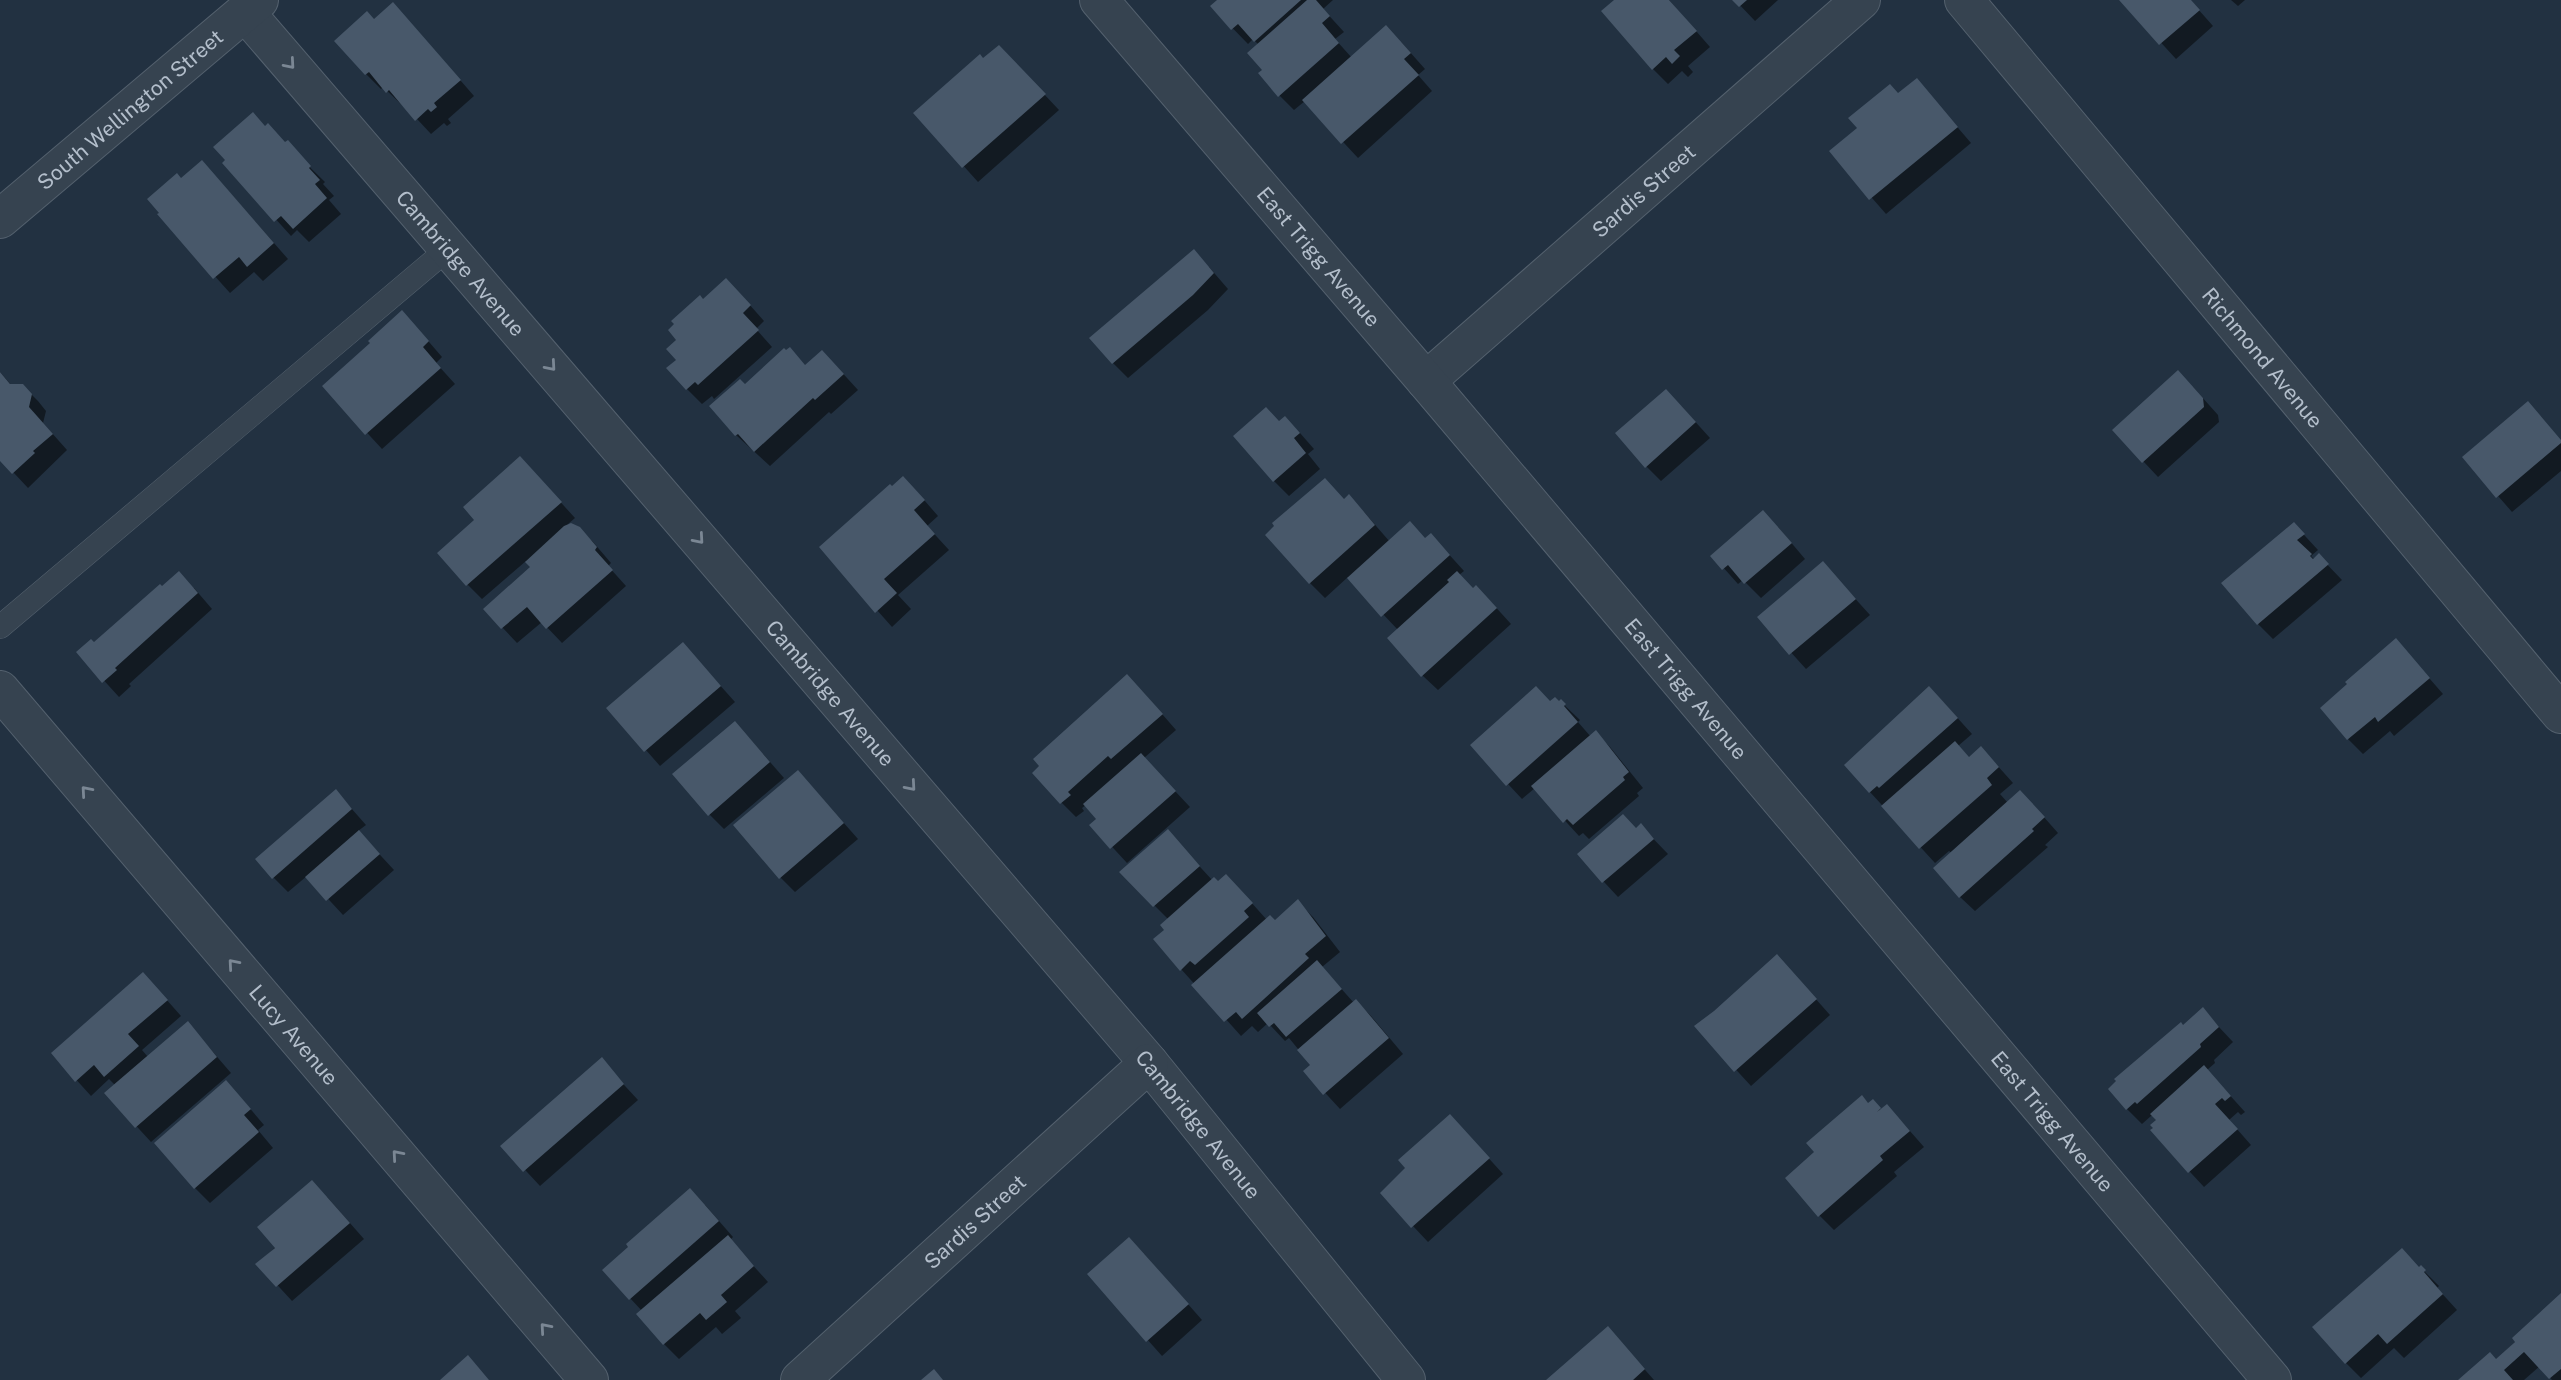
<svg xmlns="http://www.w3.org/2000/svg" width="2561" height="1380" viewBox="0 0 2561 1380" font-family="'Public Sans',sans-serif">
<rect width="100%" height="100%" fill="#223141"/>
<!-- shadow -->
<path fill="#0007" d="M1220 0H1333L1323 9 1344 32 1335 39 1352 58 1401 42 1425 69 1418 75 1432 91 1358 158 1305 101 1294 110 1279 95 1264 70 1259 45 1253 39 1248 44 1212 7Z
M1617 0H1669L1710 47 1688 66 1693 72 1688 77 1682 71 1668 84 1653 69Z
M1735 0H1778L1755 21Z
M2122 0H2190L2213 26 2176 59Z
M2231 0H2245L2238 6Z
M408 20 474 96 448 119 451 123 447 126 444 123 431 134 404 105 403 106 383 87 381 89 366 74 374 21Z
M1014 62 1059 110 978 182 916 113Z
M1917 80 1971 143 1886 214 1831 151Z
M286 144 325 182 323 184 334 196 329 200 341 214 309 242 297 230 291 236 225 163Z
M216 177 288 259 263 281 254 272 230 293 159 214 181 180Z
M1209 267 1228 289 1208 310 1128 378 1113 363Z
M741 295 764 321 756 329 772 347 714 399 712 396 702 404 687 389 678 360V340Z
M417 328 442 357 436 363 455 384 382 449 324 386Z
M806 366 837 367 858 390 831 414 829 412 770 466 736 435 711 406 745 386Z
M0 372 12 386H23L38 401 46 411 43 423 67 450 28 488 0 458Z
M2193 387 2218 415 2219 422 2158 477 2114 430Z
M1681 406 1710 438 1661 481 1646 466Z
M1280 423 1300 433 1314 449 1308 454 1320 469 1289 496 1274 481Z
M2561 440V471L2512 512 2464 457Z
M535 474 575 518 568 524 577 526 593 542 611 563 608 566 626 586 562 643 542 622 517 643 485 609 532 567 526 561 482 599 467 584Z
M918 493 938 516 927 526 949 550 898 595 911 609 892 627 821 547Z
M1344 501 1364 512 1390 542 1426 539 1445 550 1464 571 1459 575 1473 590 1491 602 1511 624 1438 690 1423 676 1398 630 1348 577 1325 598 1310 583Z
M2294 524 2318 550 2311 556 2314 559 2319 556 2342 580 2273 639 2258 624Z
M1778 527 1805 559 1761 598 1743 580 1738 584 1713 556Z
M1823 563 1870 615 1806 669 1759 617Z
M194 588 212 609 129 684 131 686 119 697 78 652Z
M2396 640 2443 694 2394 736 2390 731 2363 754 2348 739Z
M683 644 735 702 660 766 609 708Z
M1142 691 1176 730 1144 758 1190 807 1127 863 1092 825 1099 819 1086 805 1082 808 1084 811 1076 817 1061 802 1042 766Z
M1561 702 1580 720 1578 722 1591 737 1595 732 1610 747 1643 788 1637 793 1639 796 1589 839 1583 833 1579 836 1535 788 1522 799 1508 784 1551 703Z
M1944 703 1972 734 1958 746 1970 759 1996 764 2013 783 2000 794 2008 803 2035 807 2058 833 2045 845 2048 847 1975 911 1960 897 1952 853 1949 851 1935 863 1870 792Z
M749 738 784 778 724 829 709 814Z
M813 788 858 839 795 892 780 877Z
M336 791 366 825 358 831 394 870 343 915 307 876 288 892 273 877Z
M1641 826 1668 854 1618 897 1579 855Z
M1168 832 1213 881 1241 891 1267 920 1275 922 1298 902 1313 917 1340 952 1322 967 1354 1003 1356 1001 1371 1016 1403 1054 1340 1109 1306 1072 1312 1066 1289 1038 1285 1041 1268 1023 1258 1032 1252 1026 1241 1036 1181 969 1167 930 1169 920 1122 873Z
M1791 971 1830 1015 1751 1086 1696 1026Z
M158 990 181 1016 142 1050 148 1057 188 1023 231 1073 151 1142 106 1093 115 1085 109 1079 91 1096 53 1054Z
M2203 1010 2233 1042 2214 1060 2215 1063 2207 1070 2245 1112 2241 1115 2238 1112 2229 1120 2251 1145 2204 1187 2152 1131 2158 1120 2155 1116H2151L2142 1124 2127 1109 2183 1027Z
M601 1060 638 1100 540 1186 503 1146Z
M241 1098 264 1125 258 1130 273 1148 210 1203 195 1188Z
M1873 1102 1882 1111 1902 1122 1924 1147 1894 1172 1897 1176 1834 1230 1819 1215 1869 1104Z
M1465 1132 1503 1174 1428 1242 1382 1193Z
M327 1197 364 1239 292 1301 258 1264Z
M705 1205 733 1237 730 1240 768 1282 735 1311 741 1318 722 1334 716 1327 679 1359 664 1344 642 1311 604 1270Z
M1144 1254 1202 1320 1162 1356 1090 1275Z
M2421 1268 2439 1286 2437 1288 2457 1310 2404 1358 2394 1348 2361 1378 2346 1363Z
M2561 1296V1380H2552L2540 1366 2524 1380H2461L2496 1361Z
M1608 1328 1654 1380H1549Z"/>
<!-- building -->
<path fill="#48586a" d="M1217 0H1301L1254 42 1238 24 1231 30 1210 6Z
M1307 0H1316L1330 16 1322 23 1339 43 1278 97 1258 73 1262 70 1247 53Z
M1614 0H1669L1697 31 1674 50 1680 56 1672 64 1666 57 1652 70 1601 11Z
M1732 0H1747L1739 7Z
M2119 0H2191L2200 10 2159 45Z
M393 2 461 80 434 103 437 107 431 112 428 109 415 121 389 90 386 93 369 72 365 75 334 41 367 11 374 19Z
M1386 25 1411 53 1404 59 1419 75 1341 144 1302 100Z
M999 45 1046 94 962 168 913 113 980 54 983 58Z
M1917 78 1958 127 1869 200 1829 151 1857 128 1848 118 1890 84 1898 93Z
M253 112 265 126 268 123 285 142 288 140 311 166 309 168 320 180 315 184 327 198 293 229 281 216 274 222 222 163 225 160 213 147Z
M202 160 274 243 247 267 239 257 213 279 157 214 159 213 147 199 177 173 181 178Z
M1194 249 1214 273 1193 295 1112 364 1089 338Z
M726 278 751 305 743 313 759 330 698 385 695 382 686 390 666 368 676 360 666 349 676 340 668 330 674 324 671 321 700 295 703 299Z
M402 310 429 341 423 347 441 368 365 435 322 386 370 343 368 341Z
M790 347 805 365 822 350 844 374 815 400 813 398 754 452 738 434 735 436 709 406 740 379 745 384 784 348 786 350Z
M2178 370 2203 398 2204 407 2142 463 2112 430Z
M0 372 10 384H23L32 394 29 407 53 434 33 451 35 453 12 474 0 461Z
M1666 389 1696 422 1645 468 1615 433Z
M2528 401 2561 440V443L2496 498 2462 457Z
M1266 407 1279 421 1285 416 1300 433 1294 438 1306 453 1273 482 1233 436Z
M520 456 562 502 466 586 437 553 474 520 463 507Z
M903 476 925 500 914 510 935 534 884 579 897 593 875 613 819 547 890 484 892 486Z
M1325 478 1344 499 1349 494 1375 525 1309 584 1265 535 1274 526 1272 523Z
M1763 510 1792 543 1744 584 1728 565 1722 570 1710 556Z
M1410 521 1425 538 1431 533 1450 555 1381 617 1347 578Z
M2294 522 2305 534 2297 540 2312 554 2310 556 2313 559 2319 553 2329 564 2257 625 2221 583Z
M571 523 580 527 597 547 595 550 613 570 546 629 527 607 501 629 483 609 530 567 525 562 564 526Z
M1823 561 1856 599 1789 655 1757 617Z
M179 571 198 593 115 668 117 670 102 683 76 652 91 639 94 642 160 584 162 586Z
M1457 571 1473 588 1476 585 1497 608 1421 677 1387 638 1449 582 1447 580Z
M2396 638 2430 678 2378 722 2375 717 2347 740 2320 708 2347 684 2345 682Z
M683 642 721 686 644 752 606 708Z
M1127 674 1163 714 1111 759 1108 756 1068 792 1071 795 1060 804 1032 773 1039 766 1033 759Z
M1536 686 1550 701 1555 697 1559 701 1561 699 1566 704 1564 706 1578 722 1506 786 1470 745Z
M1929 686 1958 718 1879 788 1877 786 1869 793 1844 765Z
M735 721 770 762 708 816 672 774Z
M1596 730 1629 772 1623 777 1625 780 1573 825 1567 819 1563 823 1531 786Z
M1955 741 1969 757 1981 746 1999 767 1987 778 1992 785 1919 849 1881 806Z
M1141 753 1176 791 1110 849 1089 825 1096 819 1083 804Z
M798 770 844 823 779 879 733 825Z
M336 789 352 809 272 879 255 859Z
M2020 790 2045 817 2032 829 2034 831 1959 898 1933 868Z
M1623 814 1636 828 1641 823 1654 839 1602 883 1577 854Z
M1168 829 1200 866 1153 907 1119 872Z
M359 830 380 854 326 901 305 877Z
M1226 874 1253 903 1244 911 1249 917 1195 965 1190 961 1180 971 1153 939 1164 930 1160 925 1214 877 1218 881Z
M1298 899 1326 936 1305 954 1309 958 1242 1019 1236 1012 1224 1022 1191 985 1270 915 1275 920Z
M1777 954 1817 999 1734 1072 1694 1026 1714 1011Z
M1317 960 1342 989 1286 1037 1274 1023 1269 1027 1257 1013Z
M143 972 168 1000 128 1034 139 1046 104 1077 94 1065 75 1082 51 1053Z
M1356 999 1389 1038 1323 1095 1303 1071 1310 1065 1297 1050Z
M2203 1007 2219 1027 2200 1044 2201 1047 2137 1104 2135 1102 2126 1110 2108 1089 2116 1081 2114 1079 2181 1022 2183 1025Z
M188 1021 217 1057 135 1128 104 1093Z
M602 1057 624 1084 523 1172 500 1146Z
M2204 1065 2231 1096 2225 1101 2222 1098 2215 1104 2238 1129 2188 1173 2150 1130 2153 1128 2150 1125 2156 1120 2150 1114Z
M226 1080 251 1109 244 1115 259 1132 194 1189 154 1143Z
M1862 1095 1868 1103 1873 1099 1881 1108 1877 1112 1887 1104 1910 1131 1880 1156 1883 1160 1818 1217 1785 1178 1814 1152 1806 1143Z
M1450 1114 1490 1158 1411 1228 1380 1193 1405 1168 1398 1160Z
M312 1180 350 1223 276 1287 255 1264 275 1248 257 1227Z
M690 1188 719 1221 629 1300 602 1270 628 1247 626 1244Z
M728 1235 754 1266 721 1295 727 1302 706 1320 700 1313 663 1345 636 1314Z
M1129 1237 1189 1304 1146 1342 1087 1274Z
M2402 1248 2419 1267 2421 1265 2426 1270 2424 1272 2443 1294 2387 1344 2378 1334 2345 1364 2312 1327Z
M2561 1293V1369L2549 1379 2524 1352 2504 1370 2513 1380H2458L2490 1352 2496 1359 2515 1342 2512 1338Z
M1608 1326 1645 1369 1633 1380H1546Z
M468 1355 489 1380H440Z
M934 1369 943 1380H921Z"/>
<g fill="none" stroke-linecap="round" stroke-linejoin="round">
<!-- service casing -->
<g stroke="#54616e" stroke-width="24">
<path id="service" d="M0 627 449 248"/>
</g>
<!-- minor casing -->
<g stroke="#54616e" stroke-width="40">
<g id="minor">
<path id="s1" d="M1964 0 2561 714"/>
<path id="s2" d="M245 12 1149 1063 1406 1380"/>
<path id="s3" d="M0 219 259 0"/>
<path id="s4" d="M1426 381 1861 0"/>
<path id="s5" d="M0 690 589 1380"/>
<path id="s6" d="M800 1380 1149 1063"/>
</g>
</g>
<!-- tertiary casing -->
<g stroke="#54616e" stroke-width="40">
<g id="tertiary">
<path id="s7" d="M1099 0 1426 381 2272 1380"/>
</g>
</g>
<!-- service -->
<use href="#service" stroke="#364350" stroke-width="23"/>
<!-- minor -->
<use href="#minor" stroke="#364350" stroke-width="38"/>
<!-- tertiary -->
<use href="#tertiary" stroke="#364350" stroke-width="38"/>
</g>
<!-- one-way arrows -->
<defs><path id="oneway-chevron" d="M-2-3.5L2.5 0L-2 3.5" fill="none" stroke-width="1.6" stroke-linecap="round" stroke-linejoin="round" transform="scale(1.75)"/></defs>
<g stroke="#7b8794">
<use href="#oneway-chevron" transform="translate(290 64) rotate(49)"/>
<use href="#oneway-chevron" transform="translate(551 366) rotate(49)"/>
<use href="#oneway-chevron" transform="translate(699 539) rotate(49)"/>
<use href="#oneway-chevron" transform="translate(911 786) rotate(49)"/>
<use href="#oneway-chevron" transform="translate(86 791) rotate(-131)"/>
<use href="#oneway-chevron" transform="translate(233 964) rotate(-131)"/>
<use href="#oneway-chevron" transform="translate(397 1155) rotate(-131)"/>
<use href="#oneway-chevron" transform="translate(545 1328) rotate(-131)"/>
</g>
<g text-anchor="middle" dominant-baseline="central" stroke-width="7" stroke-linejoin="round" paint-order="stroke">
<!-- street labels -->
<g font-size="21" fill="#b3becb" stroke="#1b2835">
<text stroke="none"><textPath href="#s3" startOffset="170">South Wellington Street</textPath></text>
<text stroke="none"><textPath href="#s4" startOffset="289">Sardis Street</textPath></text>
<text stroke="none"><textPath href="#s7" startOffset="338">East Trigg Avenue</textPath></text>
<text stroke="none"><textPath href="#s2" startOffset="331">Cambridge Avenue</textPath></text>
<text stroke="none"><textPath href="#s1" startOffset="466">Richmond Avenue</textPath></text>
<text stroke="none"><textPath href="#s7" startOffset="905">East Trigg Avenue</textPath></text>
<text stroke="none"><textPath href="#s2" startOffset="898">Cambridge Avenue</textPath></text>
<text stroke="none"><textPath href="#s5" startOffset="453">Lucy Avenue</textPath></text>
<text stroke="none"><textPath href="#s7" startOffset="1472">East Trigg Avenue</textPath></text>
<text stroke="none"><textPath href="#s2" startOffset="1465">Cambridge Avenue</textPath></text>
<text stroke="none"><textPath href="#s6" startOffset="236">Sardis Street</textPath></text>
</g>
</g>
</svg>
